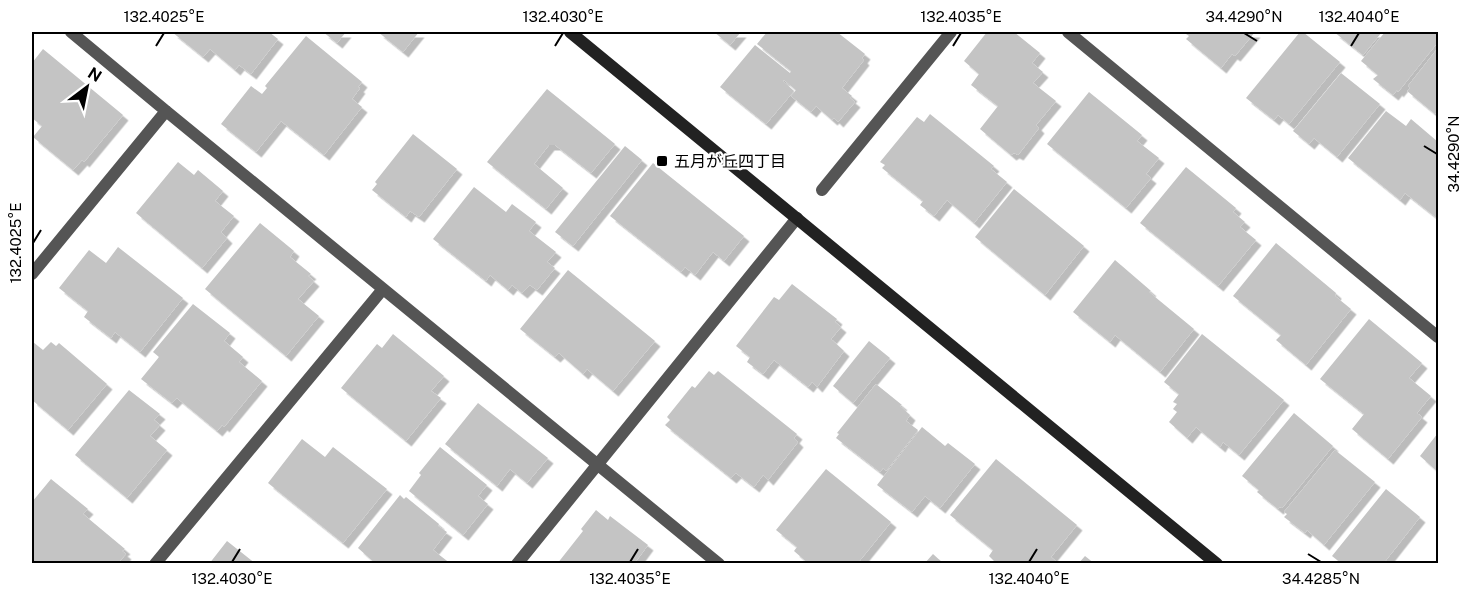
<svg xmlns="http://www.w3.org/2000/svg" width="1470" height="595" viewBox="0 0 1470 595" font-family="'Public Sans','Noto Sans JP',sans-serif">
<defs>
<filter id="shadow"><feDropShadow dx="5.5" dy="5.5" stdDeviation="0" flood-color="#0004"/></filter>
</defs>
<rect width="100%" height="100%" fill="#fff"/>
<!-- building -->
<path fill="#c4c4c4" filter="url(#shadow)" d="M172 32H269L278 39 251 74 239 65 235 70 210 49 203 57Z
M323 32H346L337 43Z
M378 32H419L403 52Z
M714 32H741L730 45Z
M767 32H837L865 54 862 58 864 60 842 88 852 96 850 98 855 102 838 122 834 118 832 120 816 106 811 112 791 96 796 90 784 80 783 81 794 91 766 124 720 87 755 45 790 73 791 71 757 44Z
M987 32H1014L1040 53 1032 63 1043 72 1033 83 1056 101 1036 125 1039 128 1018 155 1014 153 1011 155 980 129 998 106 971 85 979 74 964 61Z
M1183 32H1255L1235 56 1232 54 1221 68 1186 39 1189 36Z
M1300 32H1303L1340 62 1289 124 1278 115 1274 120 1246 98Z
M1334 32H1382L1363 55Z
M1385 32H1438V42L1398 92 1397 90 1393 95 1373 79 1378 75 1361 61Z
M306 36 362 82 358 87 360 88 352 99 362 107 324 155 281 121 256 152 221 124 251 86 262 94 267 88 265 86Z
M1438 48V110L1435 114 1407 91 1410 88 1408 86Z
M43 49 123 115 84 162 82 160 73 170 33 137 42 126 32 118V63Z
M1341 73 1380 104 1337 157 1314 138 1309 144 1293 131Z
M547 89 615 144 591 173 555 145H549L534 164 563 188 546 209 487 162Z
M1089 92 1142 135 1137 141 1159 158 1146 174 1151 178 1126 208 1047 144Z
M1386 111 1406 126 1411 119 1438 142V219L1405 193 1400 200 1348 158Z
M930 114 994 166 991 169 1007 182 974 223 947 200 934 216 920 205 923 201 882 168 885 165 880 162 917 117 924 122Z
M413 134 457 169 419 217 410 211 406 217 372 190 377 184 375 182Z
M625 146 642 160 573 246 555 232Z
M178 162 194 175 198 170 223 191 215 201 234 216 221 232 227 238 202 268 136 213Z
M653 163 744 236 724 261 713 252 695 275 685 267 681 272 610 216Z
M1186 167 1236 208 1233 212 1245 222 1240 227 1256 240 1218 286 1140 223Z
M474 187 506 212 512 204 536 222 529 231 556 252 547 262 555 268 537 290 530 285 522 293 512 285 508 290 490 275 486 281 433 239Z
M1014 189 1084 246 1045 295 975 237Z
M260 223 294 251 290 257 311 274 308 276 314 281 298 299 319 316 286 356 205 289Z
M1276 243 1336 293 1335 296 1351 309 1306 365 1276 340 1281 335 1233 296Z
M118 247 183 298 140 352 115 332 111 338 84 317 88 311 59 288 89 250 106 263Z
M1115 260 1151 291 1149 292 1194 329 1160 372 1115 335 1110 342 1073 312Z
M568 270 655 341 613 391 587 369 583 374 559 353 555 357 520 329Z
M792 284 837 319 835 322 841 327 831 339 844 351 817 387 812 382 808 387 774 360 763 374 747 362 750 357 736 346 774 297 779 300Z
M193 304 230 333 224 341 243 357 239 362 262 381 224 427 222 425 217 431 177 398 172 403 141 379 159 357 153 352Z
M1369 319 1422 363 1409 378 1431 396 1417 413 1422 417 1388 459 1352 429 1364 414 1320 379Z
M393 334 444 376 431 391 441 398 406 441 341 388 377 344 382 348Z
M1202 334 1284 400 1239 455 1223 442 1220 447 1196 427 1187 438 1169 422 1177 412 1173 409 1177 404 1173 402 1179 394 1164 382Z
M869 341 890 358 853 403 833 386Z
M33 342 43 350 51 342 56 346 59 343 107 384 68 430 32 400V344Z
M709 371 714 375 718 371 797 434 794 438 798 442 768 480 763 475 754 487 736 473 731 478 665 425 670 420 667 417 692 386 695 388Z
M876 384 902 405 900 406 910 415 906 421 918 430 886 471 883 468 880 472 836 438 839 434 837 433Z
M129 390 160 414 154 420 160 425 150 436 167 450 127 498 75 455Z
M478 403 548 458 527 483 510 469 497 486 445 444Z
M1294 413 1333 446 1282 508 1280 507 1278 509 1257 492 1259 490 1242 476Z
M922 427 945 446 948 443 975 464 940 508 925 496 912 512 877 485Z
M1438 433V472L1420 456Z
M302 439 325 457 333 447 387 489 343 543 268 483Z
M440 447 487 485 478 496 488 504 463 535 409 491 421 475 419 473Z
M1335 450 1375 482 1324 545 1307 530 1305 533 1284 517 1287 514 1284 512Z
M996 459 1077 525 1051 557 1059 564H997L989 556 993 550 950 515Z
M826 469 891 522 857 564H809L794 551 797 547 776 530Z
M51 479 88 509 83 514 125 549 122 551 126 554 117 564H37L32 559V502Z
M1386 489 1420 517 1383 564H1342L1332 556Z
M400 495 404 499 406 497 439 524 438 526 447 532 433 550 451 564H376L358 548Z
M596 510 608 520 610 516 648 545 634 564H557L583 531 581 529Z
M227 541 256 564H209Z
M933 554 944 564H924Z
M1085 556 1095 564H1078Z"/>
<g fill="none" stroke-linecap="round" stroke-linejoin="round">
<!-- street -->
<path stroke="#555" stroke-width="12" d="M71 32 166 111 719 564
M1068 32 1438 337
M822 190 951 32
M32 274 166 111
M155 564 383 289
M517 564 797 218"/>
<!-- secondary -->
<path stroke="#222" stroke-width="12" d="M570 32 1217 564"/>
</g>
<!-- ticks -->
<path fill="none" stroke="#000" stroke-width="2" d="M1244 33 1257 41M156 46 164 33M555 46 563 33M953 46 961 33M1351 46 1359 33M1424 146 1437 154M33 243 41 230M1308 554 1321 562M232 562 240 549M630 562 638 549M1029 562 1037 549"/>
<!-- markers -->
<rect fill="#000" stroke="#fff" stroke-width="2" x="656" y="155" width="12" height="12" rx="3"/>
<g text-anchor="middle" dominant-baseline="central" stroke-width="4.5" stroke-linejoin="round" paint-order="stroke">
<!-- poi labels -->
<g font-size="16" fill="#000" stroke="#fff" text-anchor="start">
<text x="674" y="161">五月が丘四丁目</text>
</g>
</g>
<!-- border -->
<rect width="1470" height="595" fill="none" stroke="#ffffff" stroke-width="66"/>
<!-- north arrow -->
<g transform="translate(87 87) rotate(32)" stroke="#ffffff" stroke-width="4.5" paint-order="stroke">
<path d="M0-4.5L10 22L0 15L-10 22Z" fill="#000000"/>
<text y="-9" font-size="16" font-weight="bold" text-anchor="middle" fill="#000000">N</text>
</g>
<rect x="33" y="33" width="1404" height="529" fill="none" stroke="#000" stroke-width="2"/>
<g font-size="15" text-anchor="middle" fill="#000">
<text x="164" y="22">132.4025°E</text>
<text x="563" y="22">132.4030°E</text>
<text x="961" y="22">132.4035°E</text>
<text x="1244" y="22">34.4290°N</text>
<text x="1359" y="22">132.4040°E</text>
<text transform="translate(1454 154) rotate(-90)" y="5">34.4290°N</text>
<text transform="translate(16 243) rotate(-90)" y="5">132.4025°E</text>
<text x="232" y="584">132.4030°E</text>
<text x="630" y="584">132.4035°E</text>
<text x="1029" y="584">132.4040°E</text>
<text x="1321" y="584">34.4285°N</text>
</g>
</svg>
